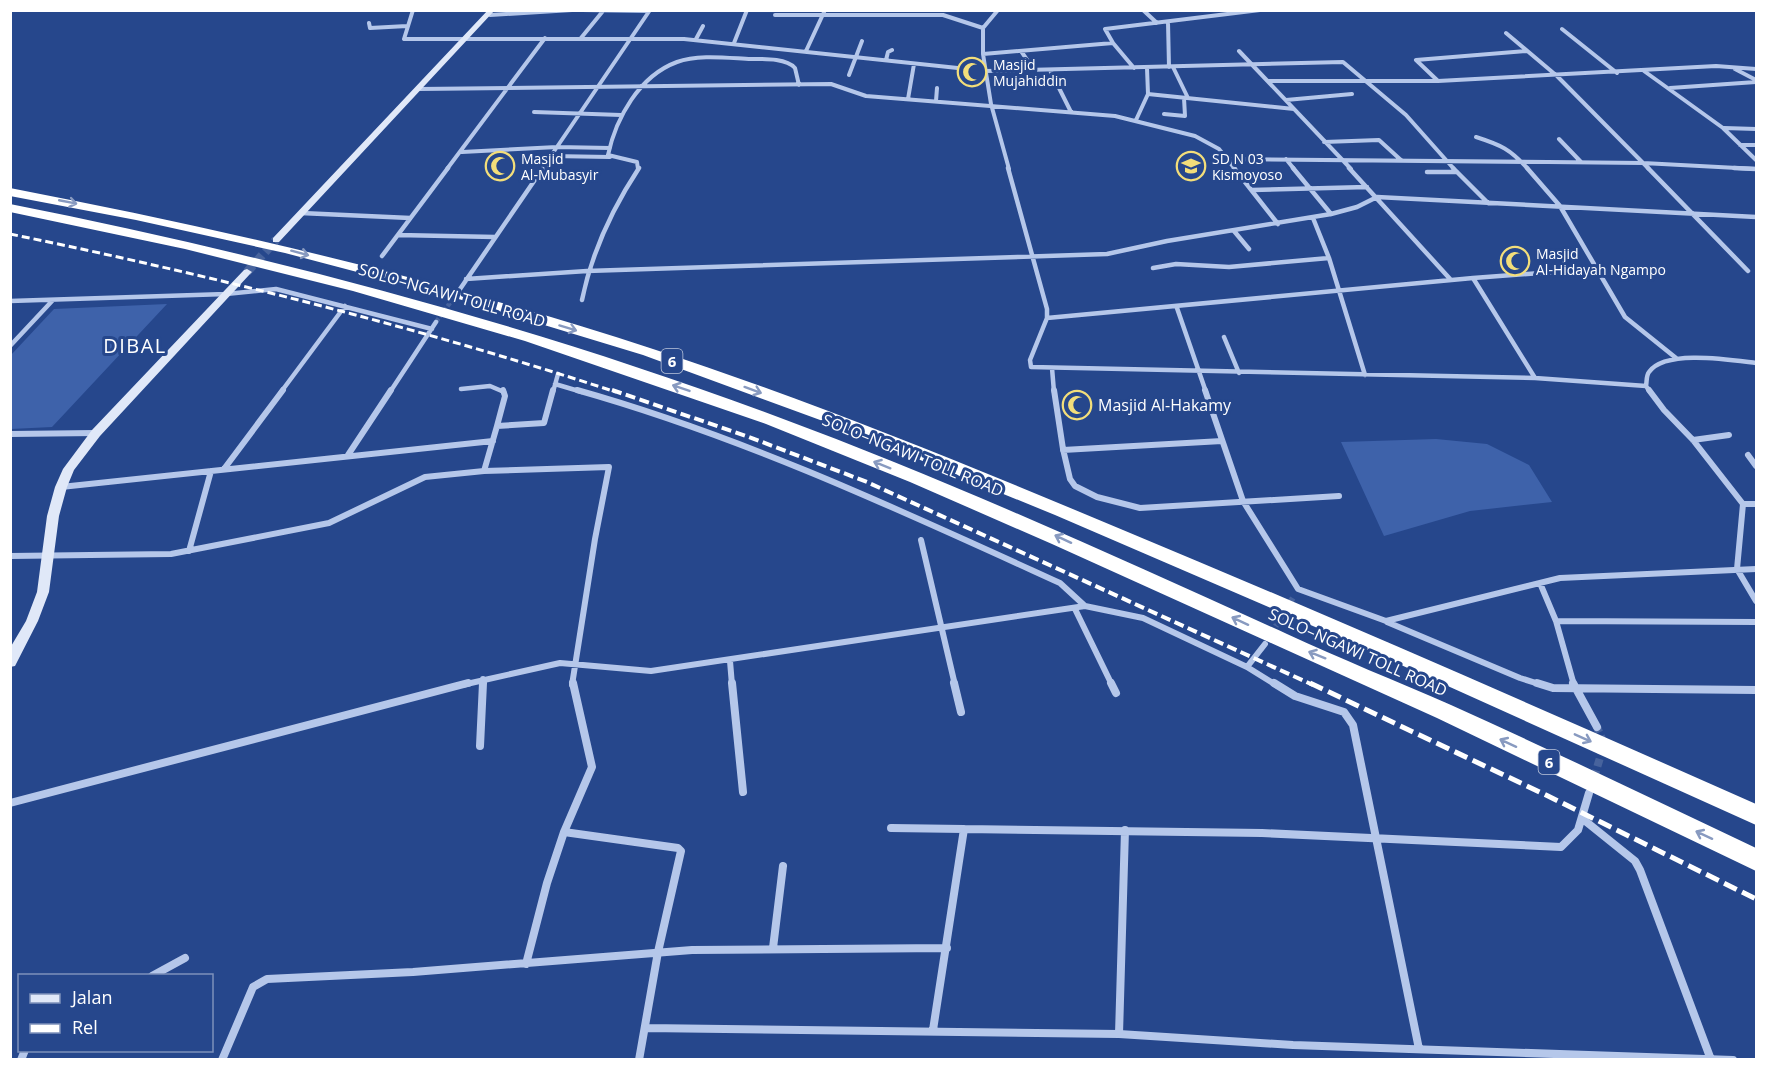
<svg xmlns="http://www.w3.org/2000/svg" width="1767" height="1070" viewBox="0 0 1767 1070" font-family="'Open Sans',sans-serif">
<rect width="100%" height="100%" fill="#26478c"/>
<!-- green -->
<path fill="#3e62aa" d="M167 304 52 427 11 429V355L54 309Z
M1436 439 1487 444 1529 465 1552 502 1470 511 1384 536 1341 442Z"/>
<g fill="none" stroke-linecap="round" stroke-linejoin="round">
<!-- street-tunnel-far2 -->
<path stroke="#47639d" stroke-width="4.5" stroke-dasharray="4.5 2" stroke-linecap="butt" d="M436 322 458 292"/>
<!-- street-tunnel-far1 -->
<path stroke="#47639d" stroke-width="6" stroke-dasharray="6 3" stroke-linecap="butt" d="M1271 634 1294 596"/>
<!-- street-tunnel -->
<path stroke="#47639d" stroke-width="8" stroke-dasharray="8 4" stroke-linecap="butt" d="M1594 778 1604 744 1597 727"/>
<!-- secondary-tunnel -->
<path stroke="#47639d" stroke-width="9" stroke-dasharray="9 4.5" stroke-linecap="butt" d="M247 272 276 240"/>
<!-- street-far3 -->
<path stroke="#b5c7ea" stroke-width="4" d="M413 10 404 39H684L986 71 1343 62 1406 115 1454 169
M582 10 649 11
M1143 10 1157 23
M490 15 572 10
M775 15H943L983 28 998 10
M1168 22 1169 67
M369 23 370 28 407 26
M983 28V54
M1562 29 1617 73
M1506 33 1557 76 1649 169
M581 38 603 11
M696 39 703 26
M734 43 747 10
M1113 43 1105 29 1260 10
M806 51 825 10
M1021 51 1034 70
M1239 51 1351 169
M886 60 888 52 892 50
M1173 67 1188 98
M1735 69 1756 80
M1050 70 1071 112
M1644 71 1723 128 1756 160
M849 75 862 41
M1269 81H1438L1716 66 1756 69
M1438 81 1416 60 1527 51
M1670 88 1756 82
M419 89 831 84 866 96 1115 116 1195 136 1219 149 1235 169
M1148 94 1294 109
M908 99 914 64
M1286 100 1352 94
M936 101 937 88
M534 112 621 115
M1164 114 1185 116 1184 98
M1136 120 1148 94 1147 68
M1724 128 1756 129
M1476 137C1501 145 1510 149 1528 169
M1559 139 1581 162
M1324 142 1379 140 1402 161
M1740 145H1756
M462 152 557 147 610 148
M551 156 610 157
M1227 159 1643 163 1756 169
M1286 159 1294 169
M447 169 545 38
M542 169 650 10
M638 169 637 162 608 155C616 118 639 76 677 62 698 54 728 58 751 59 764 59 786 58 795 68L799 85
M1009 169 991 104 983 54 1113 43 1134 68"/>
<!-- street-far2 -->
<path stroke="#b5c7ea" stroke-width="4.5" d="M1008 168 1047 309V318L1030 360 1031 367 1535 378 1646 386 1650 392
M1234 168 1278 224
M1293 168 1331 214
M1349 168 1451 280
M1453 168 1488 203
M1527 168 1560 206 1625 317 1676 358
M1648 168 1748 271
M1734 168 1756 169
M1427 172H1457
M1252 190 1367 187
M301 213 410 218
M1313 218 1329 258 1365 375
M1234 231 1249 249
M398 235 495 237
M382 256 448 168
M1153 268 1176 264 1229 267 1329 258
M1473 278 1535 378
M466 279 587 271 1107 254 1167 241 1331 214 1357 207 1377 197 1756 217
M458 292 543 168
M582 300C592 251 612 209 639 168
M10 301 226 294 276 289 432 329
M1177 308 1206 392
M1047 318 1473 278 1595 269
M1224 337 1239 373
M10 346 53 300
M1052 368 1054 392
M555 384 582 392
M1646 386C1647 381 1646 376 1649 372 1665 349 1731 360 1756 363
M461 389 490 386 504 392
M281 392 345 306
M390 392 436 322
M553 392 558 374"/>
<!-- street-far1 -->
<path stroke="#b5c7ea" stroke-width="6" d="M577 390C744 437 902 511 1060 583L1085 606
M1054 390 1063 449 1070 479 1075 486 1097 497 1140 508 1339 496
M1205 390 1243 501 1298 589 1386 621 1560 578 1756 569
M1649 390 1664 410 1693 440 1743 504 1737 569 1756 601
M497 426 505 396 503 390
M10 434 96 433
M1693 440 1729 435
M1063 450 1222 441
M348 455 391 390
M1748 455 1756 466
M224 469 283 390
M484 471 497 426 544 423 553 390
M61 487 493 441
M1743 504H1756
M921 540 955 685
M189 551 211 471
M10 556 171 554 329 523 425 477 484 471 609 467 595 539 572 685
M1540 583 1556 621 1574 685
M1075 609 1112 685
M1556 621 1756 622
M1387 622 1520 678 1542 685
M730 661 732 685
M1247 667 1276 685
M462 685 560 663 651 671 1085 606 1143 618 1247 667 1265 644
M483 685V679"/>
<!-- street -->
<path stroke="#b5c7ea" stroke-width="8" d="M732 683 743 792
M954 683 961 712
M1111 683 1116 693
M1274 683 1295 696 1344 712 1353 725 1419 1049
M1537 683 1553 688 1756 690
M1573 683 1597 727
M480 746 483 683
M10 803 468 683
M1584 820 1635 861 1640 870 1710 1057
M891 828 964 829
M564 832 678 848 681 851 658 952 639 1060
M773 948 783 866
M526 964 547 883 564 832 592 767 573 683
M152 976 185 958
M646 1028 1119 1034 1293 1045 1733 1060
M933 1030 964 829 1262 833 1561 847 1578 830 1589 793
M1119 1034 1125 830
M21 1060 25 1050
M222 1060 253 987 267 979 413 972 692 950 947 948"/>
<!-- secondary -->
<path fill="#e0e8f8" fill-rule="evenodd" d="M488 10H495L279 242H273V238Z
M247 269 252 272 250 274 100 436 74 470 67 487 59 516 49 592 38 621 15 666 10 667V648L26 621 37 592 47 516 55 487 63 469 92 430 244 270Z"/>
<!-- highway -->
<path fill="#fff" fill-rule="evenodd" d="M10 188C228 230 442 280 653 349 812 401 968 465 1123 530 1335 618 1546 711 1756 804V825L1350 642 1055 515 842 428 643 355 452 297 285 253 136 220 10 196Z
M10 204C271 256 529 324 778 417 951 481 1119 558 1287 634 1341 659 1396 681 1451 705 1553 751 1655 800 1756 848V871L1437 718 1052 544 910 482 766 424 525 341 353 291 185 249 10 212Z"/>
<!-- rail-far2 -->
<path stroke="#fff" stroke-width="3" stroke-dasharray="8 4" stroke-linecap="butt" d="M10 234C215 276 417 327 616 392"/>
<!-- rail-far1 -->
<path stroke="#fff" stroke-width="4" stroke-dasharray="10 4.5" stroke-linecap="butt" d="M612 390 749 437 867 482 1313 685"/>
<!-- rail -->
<path stroke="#fff" stroke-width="5" stroke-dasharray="14 6" stroke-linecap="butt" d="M1310 683 1548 796 1756 899"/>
</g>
<!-- one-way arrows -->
<defs><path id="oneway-shaft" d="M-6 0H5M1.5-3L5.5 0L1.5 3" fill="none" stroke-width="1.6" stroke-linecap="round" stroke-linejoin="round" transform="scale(1.5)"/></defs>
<g stroke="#889ac0">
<use href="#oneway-shaft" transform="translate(68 202) rotate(11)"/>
<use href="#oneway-shaft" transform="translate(300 253) rotate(15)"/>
<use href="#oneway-shaft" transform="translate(568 328) rotate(17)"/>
<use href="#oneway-shaft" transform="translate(681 388) rotate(-161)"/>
<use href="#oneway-shaft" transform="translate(753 390) rotate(20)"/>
<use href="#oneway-shaft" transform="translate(882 465) rotate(-158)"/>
<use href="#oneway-shaft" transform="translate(1063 539) rotate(-155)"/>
<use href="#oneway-shaft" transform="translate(1240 621) rotate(-155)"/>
<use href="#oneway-shaft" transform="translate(1317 655) rotate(-158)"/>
<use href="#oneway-shaft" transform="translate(1583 738) rotate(24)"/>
<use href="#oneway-shaft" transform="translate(1508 743) rotate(-155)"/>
<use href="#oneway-shaft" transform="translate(1704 835) rotate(-155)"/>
</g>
<!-- icons -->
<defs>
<g id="mosque-ring" transform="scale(1.5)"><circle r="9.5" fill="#26478c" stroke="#f3de7a" stroke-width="1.5"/><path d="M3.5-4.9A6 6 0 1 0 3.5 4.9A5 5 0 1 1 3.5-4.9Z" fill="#f3de7a"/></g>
<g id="school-ring" transform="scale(1.5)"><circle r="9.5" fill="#26478c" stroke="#f3de7a" stroke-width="1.5"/><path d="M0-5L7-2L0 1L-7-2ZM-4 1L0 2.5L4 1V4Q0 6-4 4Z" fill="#f3de7a"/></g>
</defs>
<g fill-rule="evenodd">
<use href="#mosque-ring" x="972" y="72"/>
<use href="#mosque-ring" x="500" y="166"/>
<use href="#school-ring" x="1191" y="166"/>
<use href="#mosque-ring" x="1515" y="261"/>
<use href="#mosque-ring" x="1077" y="405"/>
</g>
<g text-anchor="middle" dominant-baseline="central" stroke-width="6" stroke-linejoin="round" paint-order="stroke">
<!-- far-poi labels -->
<g font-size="14" fill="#fff" stroke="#26478c" text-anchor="start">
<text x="993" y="64">Masjid<tspan x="993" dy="16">Mujahiddin</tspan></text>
<text x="521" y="158">Masjid<tspan x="521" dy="16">Al-Mubasyir</tspan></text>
<text x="1212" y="158">SD N 03<tspan x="1212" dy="16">Kismoyoso</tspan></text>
<text x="1536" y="253">Masjid<tspan x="1536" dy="16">Al-Hidayah Ngampo</tspan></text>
</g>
<!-- shield labels -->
<g fill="#26478c" stroke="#bec8dc" stroke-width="1.5">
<rect x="661.5" y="349" width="21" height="24" rx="4.5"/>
<rect x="1538.5" y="750" width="21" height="24" rx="4.5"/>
</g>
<g font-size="15" font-weight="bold" fill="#fff">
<text x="672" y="361">6</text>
<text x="1549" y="762">6</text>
</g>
<!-- street labels -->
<g font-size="16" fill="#fff" stroke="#26478c">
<text transform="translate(452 295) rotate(16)">SOLO–NGAWI TOLL ROAD</text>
<text transform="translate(913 455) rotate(22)">SOLO–NGAWI TOLL ROAD</text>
<text transform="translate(1358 652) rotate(24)">SOLO–NGAWI TOLL ROAD</text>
</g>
<!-- poi labels -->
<g font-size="16" fill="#fff" stroke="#26478c" text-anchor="start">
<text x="1098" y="405">Masjid Al-Hakamy</text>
</g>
<!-- quarter labels -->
<g font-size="20" letter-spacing="1.5" fill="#fff" stroke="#26478c">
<text x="135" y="345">DIBAL</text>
</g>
</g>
<!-- border -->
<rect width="1767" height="1070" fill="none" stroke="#ffffff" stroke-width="24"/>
<!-- legend -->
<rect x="18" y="974" width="195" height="78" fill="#26478c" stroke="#7d91ba" stroke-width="1.5"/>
<rect x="30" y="994" width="30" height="9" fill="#e0e8f8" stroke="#7d91ba" stroke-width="1.5"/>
<text x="72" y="1004" font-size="18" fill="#ffffff">Jalan</text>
<rect x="30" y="1024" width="30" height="9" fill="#ffffff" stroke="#7d91ba" stroke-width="1.5"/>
<text x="72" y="1034" font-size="18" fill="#ffffff">Rel</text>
</svg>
